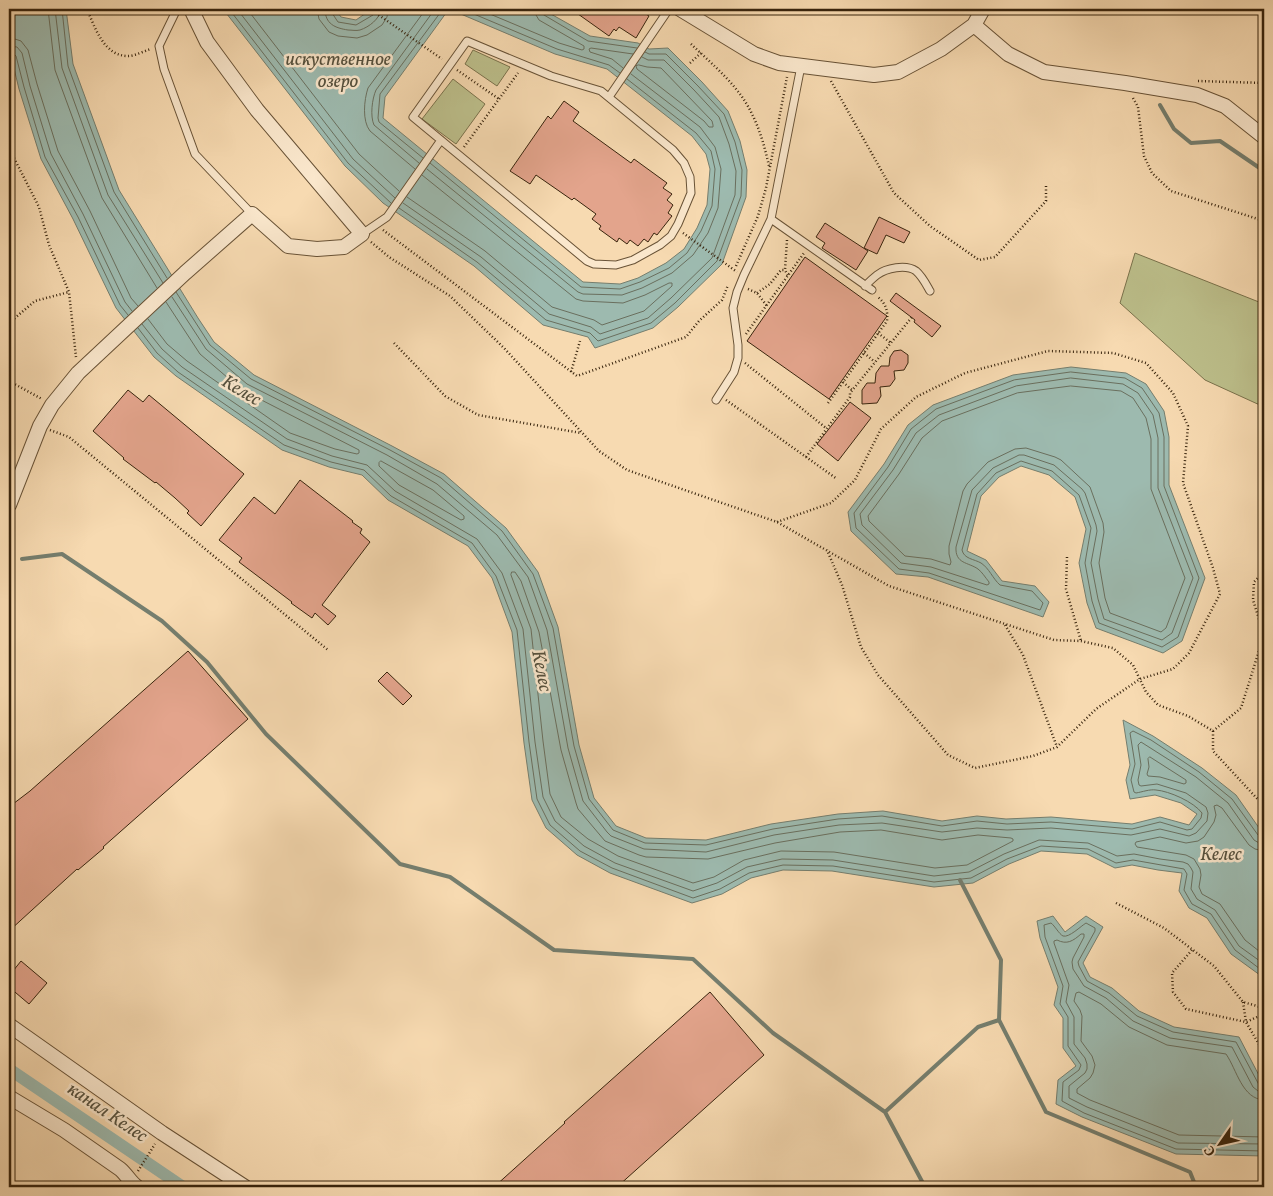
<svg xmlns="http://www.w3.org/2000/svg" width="1273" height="1196" viewBox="0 0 1273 1196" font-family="Vollkorn,serif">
<rect width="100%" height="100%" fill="#f7dab1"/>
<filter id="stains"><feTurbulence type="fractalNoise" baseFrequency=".004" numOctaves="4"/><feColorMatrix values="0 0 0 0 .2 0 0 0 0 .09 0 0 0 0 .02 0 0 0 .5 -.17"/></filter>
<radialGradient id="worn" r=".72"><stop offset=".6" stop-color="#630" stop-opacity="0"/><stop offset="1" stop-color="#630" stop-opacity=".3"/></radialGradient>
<!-- green -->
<path fill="#bdc08c" stroke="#7a724c" d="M473 50 510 67 497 86 465 64Z
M453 79 485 104 456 144 422 119Z
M1135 253 1264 304V399L1262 406 1205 380 1120 303Z"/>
<!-- water -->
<path fill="#9dbaaf" stroke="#757e6e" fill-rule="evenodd" d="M9 9H66L73 64 119 190 198 318 214 342 254 375 392 446 444 474 506 528 538 572 558 627 579 745 594 798 616 826 646 838 706 840 771 824 838 814 883 811 942 821 977 816 1006 819 1051 817 1132 824 1160 817 1189 825 1197 814 1181 803 1155 795 1130 799 1126 780 1130 765 1123 720 1153 736 1202 768 1236 795 1264 835V978L1231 954 1207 918 1189 908 1179 891 1182 873 1158 870 1132 865 1115 868 1087 854 1041 851 1009 864 973 883 934 887 832 871 783 870 751 878 722 894 692 903 610 873 577 855 546 828 532 800 524 743 512 632 492 578 468 546 388 500 362 475 329 467 282 450 176 376 154 357 116 308 73 219 41 159 19 89 9 48Z
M223 9H335L341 17 356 20 369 11 370 9H542L590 36 638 43 649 49 668 48 702 82 728 111 740 141 747 170 746 197 722 264 678 307 653 328 595 348 588 337 543 325 474 266 383 203 345 166ZM449 9 555 54 607 69 692 136 706 154 710 169 707 205 697 228 684 249 666 263 638 278 620 284 583 282 383 118 385 97Z
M1071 367 1126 373 1146 384 1164 411 1169 437V485L1205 578 1182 641 1163 653 1096 628 1087 603 1079 563 1086 529 1075 497 1049 475 1021 466 999 477 981 496 967 551 986 560 1002 581 1035 586 1049 602 1043 617 928 577 896 574 851 531 848 512 884 464 908 425 933 405 1013 375Z
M1053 916 1065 932 1086 916 1103 927 1083 963 1090 977 1112 988 1139 1011 1174 1027 1239 1037 1264 1085V1156L1176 1154 1082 1117 1056 1104 1058 1080 1076 1066 1063 1048V1018L1054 1005 1058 987 1040 938 1037 921Z"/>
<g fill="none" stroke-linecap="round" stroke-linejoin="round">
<!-- shore -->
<path stroke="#6a6f5e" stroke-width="1" d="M48 9 55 70 102 198 157 288
M55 9 62 68 108 195 163 283
M62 9 68 66 114 192 167 278
M229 9 348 163 391 203
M237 9 353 159 395 198
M247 9 359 154 399 191
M317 9 319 19 329 32 338 36 357 38 367 35 382 25 387 17 388 9
M325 9C325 24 335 28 348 30 352 30 356 31 360 30 369 27 380 19 381 9
M331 9 332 13 338 22 356 25 373 15 375 9
M462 9 557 49 609 65 620 73
M478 9 559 43 582 50 584 49V46L539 20 536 15 535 9
M541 9V13L544 15 588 41 637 48
M9 38 15 39 21 41 28 50 37 84 58 151 90 211 131 298 138 306
M9 46 17 47 22 53 30 86 51 154 83 214 125 302 132 311
M9 52 13 53 16 56 24 87 45 157 78 217 120 305 128 315
M639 65 647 67 661 68 712 121 713 125V127H709L704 121 637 69 636 66Z
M623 68 612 59 590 52 589 49 591 48 633 54
M423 158 379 122 378 118 380 94 443 9
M419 163 374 125C370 116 372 99 376 90L435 9
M430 163 581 287 620 289 640 282 669 268 687 253 701 231 712 206 715 169 711 151 696 133 627 79
M415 169 370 131C362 121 364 100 368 88L426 9
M427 169 578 292 583 294 622 295 642 288 672 273 693 255 708 233 718 208 721 169 715 147 700 127 631 74
M407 197 485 251 552 307 594 320 602 325 644 311 672 286V283H669L645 295 623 303 583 301 576 299 422 175
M403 203 481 257 549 314 591 327 600 334 648 318 671 298 712 258 735 195 736 171 729 144 719 117 694 90 664 60H648L642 57
M399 208 477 262 546 320 590 333 598 341 651 323 675 303 717 261 741 196 742 170 735 142 724 114 698 86 666 54H649L645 52
M176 292 210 345 251 379 390 450 441 478 502 531 533 574 553 628 574 746 589 799 613 830 645 843 706 845 773 829 838 819 882 816 942 826 977 821 1007 824 1051 822 1132 829 1160 822 1187 830 1192 829 1201 818 1202 813C1194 802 1169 791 1156 790 1150 789 1142 792 1136 793L1134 792 1131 780 1135 764 1130 733 1133 731 1151 740 1199 772 1232 799 1258 835 1261 837H1264
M172 297 206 349 247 384 387 455 437 484 497 535 528 577 547 630 568 748 583 801 607 832 611 836 644 849 706 852 774 835 839 825 882 823 942 832 977 828 1007 830 1051 828 1131 835 1160 829 1189 836 1196 833 1207 821 1208 813 1206 807 1186 793 1157 784 1141 786 1139 785 1138 780 1141 765 1138 745 1141 742 1196 777 1228 803 1254 840 1259 843H1264
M148 319 167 344 187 361 290 433 335 449 357 454 359 453V450L242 390 200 354 166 302
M142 324 162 349 182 367 287 439 332 456 367 465 395 491 477 539 502 573 523 629 535 742 543 797 555 821 584 846 615 863 693 891 717 883 747 867 782 859 833 860 934 876 969 872 1004 854 1039 840 1088 843 1117 856 1134 854 1160 859 1183 862 1188 864 1191 868 1193 872 1191 889 1197 899 1215 910 1239 946 1264 964
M138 328 157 353 178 372 284 445 331 462 364 470 391 496 472 543 496 576 517 630 529 742 537 799 550 825 580 851 612 868 693 898 720 889 749 873 783 865 833 866 934 882 971 878 1007 859 1041 846 1088 849 1116 863 1133 860 1184 869 1187 874 1184 890 1192 904 1211 914 1235 950 1264 972
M1071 372 1125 378 1142 388 1159 413 1164 437V486L1199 578 1178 637 1162 647 1099 623 1092 601 1085 563 1091 528 1079 495 1052 471 1021 461 996 473 977 494 962 550C964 559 974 559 981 563 989 568 993 579 1000 585L1032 591 1043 603 1041 608 1040 610 929 573 899 569 856 528 854 513 888 467 911 429 936 409 1014 380Z
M1071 378 1123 384 1138 393 1153 415 1158 438V488L1193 578 1172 633 1162 640 1104 619 1098 599 1091 563 1097 531 1096 525 1085 493 1082 489 1054 465 1024 455H1019L993 468 972 490 956 547C955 564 968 562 978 569 982 572 985 577 989 582V584L987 585 931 567 901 563 862 525 860 514 893 470 916 433 939 415 1016 386Z
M1071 386 1121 391 1133 398 1146 418 1151 439V489L1185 578 1166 628 1161 632 1110 613 1105 598 1099 563 1104 532 1103 523 1090 487 1061 460 1055 457 1026 448 1015 449 988 462 967 484 963 491 949 546V554L951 562 950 565 931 559 905 556 869 521 868 516 899 474 922 438 942 421 1017 393Z
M381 461 433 490 464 516V519L461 520 399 485 379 466V463Z
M512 572H515L521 581 539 632 561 750 576 803 578 809 605 841 639 855 646 857 708 859 775 843 840 832 881 830 942 840 978 835 1011 838 1013 839V841L967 865 935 868 834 852 781 851 744 860 714 877 693 883 618 856 588 839 561 817 550 794 543 741 531 629 511 575Z
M1150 757 1186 780V783L1184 784 1160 777 1148 776 1147 774 1149 767 1148 759Z
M1264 851 1255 849 1249 845 1222 808 1217 805 1214 806 1216 815 1214 822 1204 837 1198 841 1186 843 1160 837 1136 842 1135 844 1137 847 1186 855 1194 859 1200 869 1201 875 1199 887 1202 894 1220 904 1245 940 1264 955
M1264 1086H1260L1258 1083 1236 1042 1173 1032 1137 1016 1109 993 1087 981 1079 966 1078 962 1095 931V928L1086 923C1081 926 1069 938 1063 936 1059 934 1055 926 1051 923L1044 925 1045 937 1063 986 1060 1004 1068 1017V1046L1081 1065 1079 1070 1063 1082 1062 1101 1084 1113 1176 1149 1264 1151
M1264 1093 1258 1091 1253 1087 1232 1047 1170 1038 1133 1021 1106 998 1084 986 1073 969 1072 962 1073 958 1084 937V934H1081C1073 941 1067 945 1057 940L1054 941V943L1069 985 1066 1002 1074 1017V1044L1085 1058 1087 1064V1069L1085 1073 1069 1086V1098L1087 1107 1178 1143 1264 1144
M1264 1100C1242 1099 1237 1070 1226 1054L1167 1045 1129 1027 1101 1004 1079 992 1076 993 1074 1001 1080 1010 1082 1016 1081 1041 1092 1056 1095 1065 1093 1073 1090 1078 1077 1089V1093L1090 1100 1179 1135 1264 1137"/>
<!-- stream -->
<path stroke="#757e6e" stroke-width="4" d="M1160 105 1174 129 1191 143 1220 141 1264 171
M22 559 62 554 162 621 207 662 266 734 400 864 450 877 554 950 693 959 773 1033 885 1112
M960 880 1001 960 999 1020 1046 1112 1190 1172 1196 1187
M925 1187 885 1112 978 1027 999 1020"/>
<!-- canal -->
<path stroke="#9dbaaf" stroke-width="12" d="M9 1069 183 1187"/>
</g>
<!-- building -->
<path fill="#e3a48c" stroke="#38240d" d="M571 9H631L640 14 641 11 649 16 636 38 619 27 616 31 614 29 609 36Z
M564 101 579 112 573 121 631 163 634 159 667 183 663 188 672 194 667 200 673 205 668 213 672 216 657 235 654 233 648 242 644 239 638 246 630 240 627 244 619 238 617 242 599 229 601 226 592 219 596 214 574 198 572 200 536 175 530 184 510 171 548 116 551 119Z
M879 217 910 232 904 243 886 235 877 254 864 248Z
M825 223 868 251 856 270 822 248 825 243 816 237Z
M805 257 887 316 829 399 747 341Z
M896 293 941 326 932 337 914 322 915 320 890 301Z
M901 350 908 355V363L904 370 894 371 895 379 890 386 880 387 881 396 877 403 862 404V390L867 383H875L876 373 881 366H889L890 357 894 351Z
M128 390 143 402 149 395 244 474 201 526 187 513 189 511 175 498 156 482 155 483 123 459 124 458 93 431Z
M850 402 871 418 838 461 817 444Z
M300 480 353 521 352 522 362 529 360 533 370 542 322 605 336 616 328 625 315 613 312 618 291 603 292 602 239 562 242 558 219 540 254 497 275 514Z
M188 651 248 719 103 847 104 848 78 870 77 869 9 931V807L30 791Z
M387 672 412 696 403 705 378 681Z
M21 961 47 983 29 1004 9 987V976Z
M710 992 764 1055 617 1187H494L565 1123 564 1122Z"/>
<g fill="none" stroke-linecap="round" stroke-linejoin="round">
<!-- lane casing -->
<g stroke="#685236" stroke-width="9">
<path id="lane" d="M177 9 159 46 164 69 172 91 195 154 252 214
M467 41 551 76 601 91 673 150 684 163 690 177 691 193 678 224 671 236 660 245 633 260 616 265 594 264 587 261 413 117Z
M609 97 669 9
M771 219 872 290
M362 234 387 217 441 140
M865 286C869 282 873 278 877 275 886 268 906 264 916 271 922 276 926 284 930 291
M716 400 734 372 738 358V345L733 308 737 292 744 275 771 219 801 66"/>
</g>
<!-- street casing -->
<g stroke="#685236" stroke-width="16">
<path id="street" d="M680 9 754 54 779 63 874 75 898 72 941 49 974 25 983 9
M974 25 1008 54 1044 72 1125 83 1197 95 1225 106 1264 137
M9 505 40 426 52 405 78 373 185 273 252 214 288 246 317 249 344 247 362 234 257 110 207 42 191 9
M9 1025 162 1133 245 1187
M9 1097 64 1130 120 1169C127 1175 130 1182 137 1187"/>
</g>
<!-- path -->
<path stroke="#38240d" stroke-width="2.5" stroke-dasharray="1 2.5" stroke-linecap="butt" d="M87 9C95 28 104 56 128 56 135 56 144 51 151 49
M370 9 442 59
M691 44C713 65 739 86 752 114 760 130 765 148 769 166
M690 63 701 53
M457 70 499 99
M831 81 894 193 930 226 979 260 995 257 1046 201V184
M1198 81 1264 83
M1133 98 1138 107 1144 156 1152 173 1171 191 1264 221
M9 134 14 158 39 207 49 245 69 292 76 357
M464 147 518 73
M383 230 577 376 686 337 699 321 722 300 728 285
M683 233 737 272
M787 240 785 270 788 276
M371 242 389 257 450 296 504 348 599 451 627 470 777 522 889 586 1054 640 1081 641 1113 648 1133 665 1146 692 1158 705 1188 716 1213 731
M736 266 758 216 766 188 787 77
M748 289 757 293 767 306
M757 293 770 284 781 270H785
M9 323 35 301 69 292
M878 333 891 343
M746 334 804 253
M394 343 445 396 478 415 581 433
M864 353 875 362
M745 363 826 428
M571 372 580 341
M9 381 42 399
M843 382 852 390
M726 400 837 479
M828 403 887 321C888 311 886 304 878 297
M50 430 69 437 328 650
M806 457 850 397V393L912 317
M777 522 831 503 855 480 881 429 916 397 965 373 1048 351 1113 353 1146 363 1173 393 1188 426 1183 483 1213 568 1220 594 1189 653 1173 669 1140 679 1096 709 1057 747 1033 756 975 768 948 755 878 675 861 647 842 585 827 550
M1067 557 1066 589 1081 641
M1005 625 1023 655 1057 747
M1213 731 1241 708 1264 635 1253 600 1254 582 1264 572
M1213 731V751L1264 806
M1116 903 1164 928 1214 966 1243 1002 1264 1008
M1192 950 1172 973 1173 992 1186 1009 1246 1022 1264 1014
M1243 1002 1246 1022 1264 1053
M138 1171 155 1144"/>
<!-- lane -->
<use href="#lane" stroke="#fae7cc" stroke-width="7"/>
<!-- street -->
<use href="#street" stroke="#fae7cc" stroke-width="14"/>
</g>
<g text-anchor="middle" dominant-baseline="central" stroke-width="5" stroke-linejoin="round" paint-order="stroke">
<!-- water labels -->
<g font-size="19" font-style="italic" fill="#56513e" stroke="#fae7cc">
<text x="338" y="60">искуственное<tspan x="338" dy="22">озеро</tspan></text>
<text transform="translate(241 391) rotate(31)">Келес</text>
<text transform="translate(541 671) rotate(79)">Келес</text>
<text x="1221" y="855">Келес</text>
<text transform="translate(107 1113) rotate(34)">канал Келес</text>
</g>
</g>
<!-- margin -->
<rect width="1273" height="1196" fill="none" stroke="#f7dab1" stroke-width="30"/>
<rect x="10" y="10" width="1253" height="1176" fill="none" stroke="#38240d" stroke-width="2.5"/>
<rect x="15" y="15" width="1243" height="1166" fill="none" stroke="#38240d"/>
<!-- north arrow -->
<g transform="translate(1220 1144) rotate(236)" stroke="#fae7cc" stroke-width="4" paint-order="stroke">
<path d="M0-4L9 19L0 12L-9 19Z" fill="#38240d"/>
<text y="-8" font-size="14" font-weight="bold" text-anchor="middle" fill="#38240d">С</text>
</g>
<rect width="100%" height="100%" filter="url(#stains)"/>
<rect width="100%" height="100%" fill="url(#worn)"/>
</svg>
